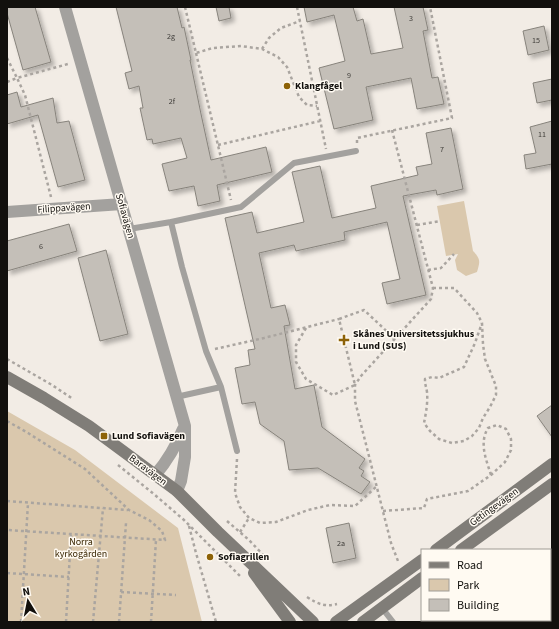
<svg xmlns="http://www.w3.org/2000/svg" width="559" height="629" viewBox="0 0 559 629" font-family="'Source Sans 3',sans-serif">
<defs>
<filter id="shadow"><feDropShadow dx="3.5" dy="3.5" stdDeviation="2" flood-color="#0004"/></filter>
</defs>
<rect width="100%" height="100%" fill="#f2ece5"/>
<!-- green -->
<path fill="#dac8ad" d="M464 201 473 251C481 259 480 262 477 272L466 276 457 270 455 260 458 254 446 256 437 206Z
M7 411 75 450 178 528 202 622H7Z"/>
<!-- building -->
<path fill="#c4bfb8" stroke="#87837c" filter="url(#shadow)" d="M7 7H35L51 62 23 70 7 13Z
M116 7H177L182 28 184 27 191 60H190L201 114 211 160 266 147 272 172 217 185 220 201 198 206 194 186 169 191 162 164 187 158 181 138 153 144 152 139 147 140 140 108H143L139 86 129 89 125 73 132 71Z
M216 7H229L231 18 219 21Z
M304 7H353L357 21 363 19 371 54 403 48 394 7H423L428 30 423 31 432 78 438 77 444 104 417 109 411 78 366 87 373 120 334 129 319 68 345 61 334 15 307 22Z
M544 26 549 50 528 55 523 31Z
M552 79V100L537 103 533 83Z
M17 92 21 107 53 98 57 123 69 121 85 180 58 187 38 115 7 124V95Z
M552 121V164L526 169 524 155 536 153 530 127Z
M451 128 463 189 437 195 436 190 403 196 426 295 387 304 382 283 400 279 387 222 344 232 345 240 296 251 294 245 259 253 271 308 285 305 290 325 284 326 295 389 314 385 322 427 365 459 359 468 364 471 361 476 370 482 361 494 318 468 289 470 284 441 260 424 255 402 242 404 235 368 250 365 248 350 255 349 225 218 252 212 257 233 304 222 292 172 320 166 332 218 376 208 371 186 418 175 416 167 432 164 426 133Z
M69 224 77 251 7 271V241Z
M106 250 128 334 100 341 78 258Z
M552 405V437L537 416Z
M349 523 356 558 333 563 326 528Z"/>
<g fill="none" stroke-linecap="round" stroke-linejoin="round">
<!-- path -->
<path stroke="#aaa5a0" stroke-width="2.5" stroke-dasharray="3 3" stroke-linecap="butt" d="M185 7 196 53 213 48 241 46 262 49 278 57 287 67 299 97 307 105 317 106
M297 7 326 149
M262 49 269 38 281 28 300 21
M196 53 231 200
M7 58 17 78 68 64
M7 82 17 78 25 95 51 197
M392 130 433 288 431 299 361 376 355 385V401L391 543 398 561
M357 143V138L452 118 430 7
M218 145 320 121
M417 225 440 221
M428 270 441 268 454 254
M433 288H454L477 313 482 323 483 344 485 359 496 386V395L490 407 483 418 479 428 472 436 464 441 452 443 439 439 430 431 424 423C426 413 428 402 427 392 426 385 425 386 425 379L432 377 439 378 464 367 475 343 482 323
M306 328 296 345V362L306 379 333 395 355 385 339 319 364 310 395 339
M215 349 264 338 339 319
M7 359 52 385 73 399
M7 421 28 433 85 469 129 510 149 520 162 531 165 540 7 530
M237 459 235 493 240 507 249 518 260 523 276 522 308 510 330 505 355 506 377 486
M118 465 155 495 184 520 241 577
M7 501 128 510
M383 511 424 508 427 499 468 491 491 475 505 462 511 450V439L506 429 497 425 488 428C479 443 486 459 491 475
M227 521 249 540 267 559
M189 526 196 553 216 622
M240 532 249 518
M7 573 69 577
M121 592 176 595
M307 597C318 604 324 607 337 604
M21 622 28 503
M66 622 71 535
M93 622 103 508
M119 622 126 523
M151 622 156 540"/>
<!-- lane -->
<path stroke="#a3a19e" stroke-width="6" d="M171 222 182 267 206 351 221 387 237 451
M129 229 171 222 241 207 294 163 356 151
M176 397 221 387
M382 608 393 622"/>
<!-- street -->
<path stroke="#a3a19e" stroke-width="12" d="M65 7 185 426V457L181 481 177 491
M7 212 122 204
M156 474C168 460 176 446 183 429"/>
<!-- secondary -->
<path stroke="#807d78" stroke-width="12" d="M7 377 44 398 89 426 177 491 218 532 313 622
M436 550 552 464
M461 550 552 484
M254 573 290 622
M336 622 422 560
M363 622 422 578"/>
</g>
<!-- markers -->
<g fill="#8d6207" stroke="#fffaf2" stroke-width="1.5">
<circle cx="287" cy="86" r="4"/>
<path d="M342 334h4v4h4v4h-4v4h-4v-4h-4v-4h4z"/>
<rect x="100" y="432" width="8" height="8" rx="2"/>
<circle cx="210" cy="557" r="4"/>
</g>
<g text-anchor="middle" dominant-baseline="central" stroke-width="3" stroke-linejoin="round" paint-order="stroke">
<!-- number labels -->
<g font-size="8" fill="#3e3c38">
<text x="411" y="18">3</text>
<text x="171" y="36">2g</text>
<text x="536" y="40">15</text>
<text x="349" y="75">9</text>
<text x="172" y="101">2f</text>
<text x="542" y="134">11</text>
<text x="442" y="149">7</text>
<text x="41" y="246">6</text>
<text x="341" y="543">2a</text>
</g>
<!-- poi labels -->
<g font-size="10" font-weight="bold" fill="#12100d" stroke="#fffaf2" text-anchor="start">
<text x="295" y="86">Klangfågel</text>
<text x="353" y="334">Skånes Universitetssjukhus<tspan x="353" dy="12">i Lund (SUS)</tspan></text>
<text x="112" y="436">Lund Sofiavägen</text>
<text x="218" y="557">Sofiagrillen</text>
</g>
<!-- street labels -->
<g font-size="10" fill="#12100d" stroke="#fffaf2">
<text transform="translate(64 208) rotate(-4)">Filippavägen</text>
<text transform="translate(125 216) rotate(74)">Sofiavägen</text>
<text transform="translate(148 470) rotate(37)">Baravägen</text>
<text transform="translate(494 507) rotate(-36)">Getingevägen</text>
</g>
<!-- park labels -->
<g font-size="10" fill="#3a2703" stroke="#fffaf2">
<text x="81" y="542">Norra<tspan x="81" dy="12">kyrkogården</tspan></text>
</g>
</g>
<!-- border -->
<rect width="559" height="629" fill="none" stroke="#12100d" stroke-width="16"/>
<!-- legend -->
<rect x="421" y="549" width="130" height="72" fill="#fffaf2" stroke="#a09c96"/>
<rect x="429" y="562" width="20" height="6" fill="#807d78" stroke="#a09c96"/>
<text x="457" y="569" font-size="12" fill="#12100d">Road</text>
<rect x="429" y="579" width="20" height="12" fill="#dac8ad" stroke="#a09c96"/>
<text x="457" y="589" font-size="12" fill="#12100d">Park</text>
<rect x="429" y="599" width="20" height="12" fill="#c4bfb8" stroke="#a09c96"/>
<text x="457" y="609" font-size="12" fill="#12100d">Building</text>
<!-- north arrow -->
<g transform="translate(28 601) rotate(350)" stroke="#fffaf2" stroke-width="3" paint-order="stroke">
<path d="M0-3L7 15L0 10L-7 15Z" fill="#12100d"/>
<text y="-6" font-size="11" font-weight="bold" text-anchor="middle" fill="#12100d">N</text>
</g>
</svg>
